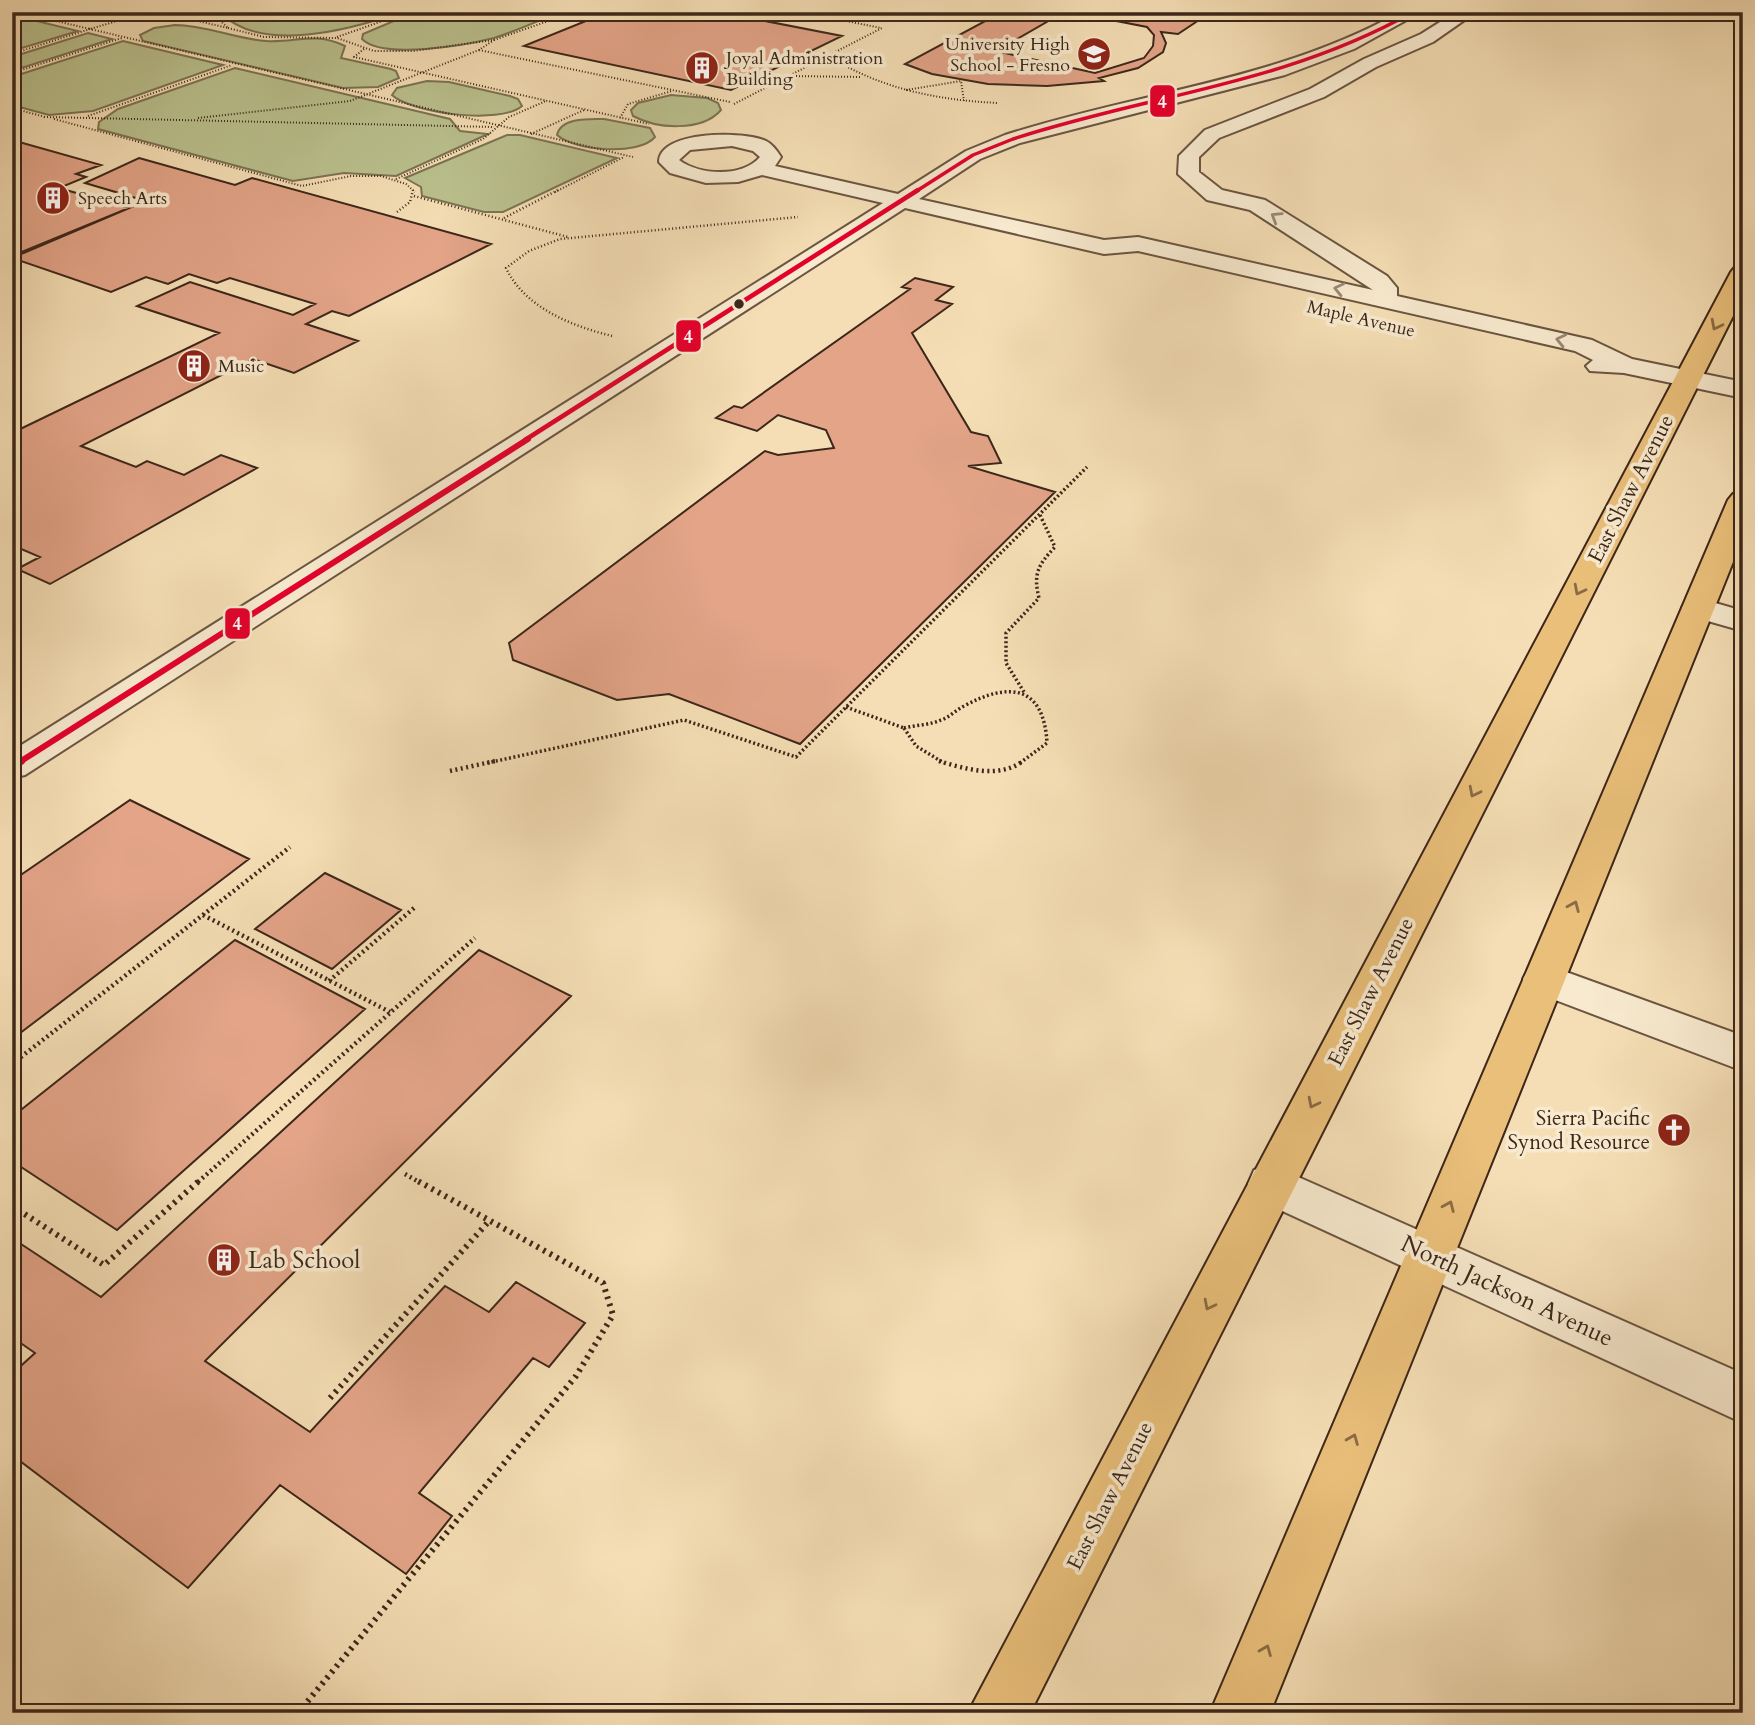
<svg xmlns="http://www.w3.org/2000/svg" width="1755" height="1725" viewBox="0 0 1755 1725" font-family="Cardo,serif">
<rect width="100%" height="100%" fill="#f5deb5"/>
<filter id="stains"><feTurbulence type="fractalNoise" baseFrequency=".00286" numOctaves="4"/><feColorMatrix values="0 0 0 0 .2 0 0 0 0 .09 0 0 0 0 .02 0 0 0 .5 -.17"/></filter>
<radialGradient id="worn" r=".72"><stop offset=".6" stop-color="#630" stop-opacity="0"/><stop offset="1" stop-color="#630" stop-opacity=".3"/></radialGradient>
<!-- green -->
<path fill="#bac18e" stroke="#7c7454" stroke-width="2" d="M220 12H401C353 29 260 55 220 12Z
M415 12H560C538 21 516 31 494 38 466 45 383 60 362 39L363 34Z
M12 15 78 31 12 51Z
M175 25C206 25 235 39 266 41 296 43 314 31 345 46L341 58 391 69 396 71 399 78 378 87 343 88 143 41 140 35 154 28Z
M88 33 112 39 12 71V57Z
M123 41 223 65 93 111 49 115 12 105V77Z
M235 68 450 119 460 131 488 134 396 176 344 173 293 181 98 129 99 122 118 109Z
M427 81 449 82 510 96 518 99 522 106C500 125 411 113 392 95L397 88Z
M671 95 707 98 718 103 721 110C702 132 657 129 633 116L631 110 638 103Z
M604 119 650 128 655 137C639 156 575 151 557 135 561 117 590 119 604 119Z
M507 135H520L617 158 503 212H484L422 196 421 187 405 178Z"/>
<!-- building -->
<path fill="#e3a488" stroke="#3d271a" stroke-width="2" d="M608 12H719L842 36 731 90 524 46Z
M1002 12H1064L996 51 1095 73 1144 58 1153 46 1154 35 1147 27 1070 12H1211L1178 34 1161 32 1166 43 1163 52 1138 68 1099 78 1104 81 1047 86 988 84 932 74 905 64Z
M12 140 101 165 76 174 86 177 59 188 129 208 12 256Z
M139 158 235 185 252 178 491 244 349 316 332 311 306 324 358 341 294 373 253 359 81 446 136 467 147 461 184 475 221 455 257 468 50 584 17 569 40 557 12 545V433L219 333 137 306 190 282 293 315 315 304 230 278 217 283 189 274 168 284 146 277 111 292 12 258 146 201 85 183Z
M915 278 953 287 936 300 952 304 912 333 971 432 988 436 1001 463 968 466 1055 492 800 744 669 694 617 700 513 660 509 643 765 451 778 455 834 448 826 430 778 415 757 431 716 418 734 406 742 408 910 289 902 287Z
M130 800 249 859 15 1037 12 1036V881Z
M325 873 401 910 332 969 255 929Z
M235 940 365 1009 117 1230 12 1161V1117Z
M479 950 571 996 205 1361 310 1432 445 1286 489 1312 516 1282 585 1323 549 1367 533 1358 419 1493 452 1516 406 1574 280 1485 188 1588 12 1455V1374L35 1353 12 1337V1238L101 1297Z"/>
<g fill="none" stroke-linecap="round" stroke-linejoin="round">
<!-- minor casing -->
<g stroke="#6b5541" stroke-width="4">
<path id="minor" d="M1400 12H1421L1354 49 1285 75 1020 143 980 159 919 199 1104 240 1138 237 1373 290 1250 210 1207 200 1178 174 1179 156 1205 130 1310 89 1364 59 1421 34 1456 12H1476L1433 42 1376 67 1324 97 1219 138 1199 157V172L1222 190 1265 200 1387 276 1397 288V296L1592 340 1632 359 1743 382V398L1624 373 1590 371 1586 366 1593 360 1575 351 1138 251 1104 254 905 208 25 775 12 778V751L883 203 762 175 738 182 706 183 670 173 659 162C659 130 745 131 766 141 772 144 778 152 781 157L775 166 898 194 966 151 1005 135C1138 92 1277 81 1400 12ZM732 146 753 151 760 157C742 178 699 175 679 160L690 150Z
M1698 598 1743 611V631L1687 615 1682 608 1687 601Z
M1544 964 1743 1036V1071L1529 990 1523 979 1529 968Z
M1271 1165 1743 1374V1423L1254 1198 1248 1184 1254 1170Z"/>
</g>
<!-- major casing -->
<g stroke="#3d271a" stroke-width="4">
<path id="major" d="M1743 265V296L1030 1713H968L1731 272 1735 267Z
M1743 491V537L1270 1713H1210L1728 500 1733 494Z"/>
</g>
<!-- path-far4 -->
<path stroke="#3d271a" stroke-width="2" stroke-dasharray="1 2" stroke-linecap="butt" d="M18 12 90 29 144 13
M159 12 228 28 211 12
M802 12 881 28
M228 28 264 37 337 38 374 51H413L494 40 574 12
M337 37 408 12
M364 49 354 57 649 124
M479 50 730 102
M12 54 90 29 633 157
M830 57C882 89 937 100 998 103
M12 73 122 38
M790 76 862 77
M906 90 961 81 964 101
M734 104 882 28
M12 108 45 117
M88 116 232 65
M44 117 494 127
M198 118 350 101 479 50 494 40
M620 118 628 104 672 91
M54 119 302 186 351 176H381L406 184 415 192
M531 134 584 110
M396 179 483 139 509 117 546 101
M555 192 624 157"/>
<!-- path-far3 -->
<path stroke="#3d271a" stroke-width="2.5" stroke-dasharray="1 2.5" stroke-linecap="butt" d="M414 196 568 237
M397 212 410 202 413 190
M504 218 558 190
M612 336C572 326 525 308 506 268L529 251 560 239 798 217"/>
<!-- path-far2 -->
<path stroke="#3d271a" stroke-width="3.5" stroke-dasharray="2 2.5" stroke-linecap="butt" d="M1024 692 1006 663V633L1039 598C1033 574 1038 565 1055 547L1040 515
M846 707 904 728
M904 728 916 746 944 763
M904 728C916 725 930 725 941 720 950 717 956 710 964 706 1010 681 1044 686 1047 743L1020 763
M487 763 684 720 796 757 1087 467"/>
<!-- path-far1 -->
<path stroke="#3d271a" stroke-width="4.5" stroke-dasharray="2 3.5" stroke-linecap="butt" d="M939 761C965 769 999 779 1023 761
M450 771 495 761
M203 915 390 1012
M329 981 414 908
M12 1064 290 847
M405 1174 419 1182
M198 1182 475 938"/>
<!-- path -->
<path stroke="#3d271a" stroke-width="6" stroke-dasharray="2.5 5" stroke-linecap="butt" d="M12 1206 104 1265 200 1180
M330 1398 490 1220
M298 1713 576 1376 613 1315 603 1283 416 1180"/>
<!-- minor -->
<use href="#minor" fill="#f8eacf" fill-rule="evenodd"/>
<!-- major -->
<use href="#major" fill="#eabf7a" fill-rule="evenodd"/>
<!-- bus-1-far3 casing -->
<g stroke="#f8eacf" stroke-width="6">
<path id="bus-1-far3" d="M915 192 973 155 1013 139C1151 94 1283 85 1413 12"/>
</g>
<!-- bus-1-far2 casing -->
<g stroke="#f8eacf" stroke-width="8">
<path id="bus-1-far2" d="M525 440 918 190"/>
</g>
<!-- bus-1-far1 casing -->
<g stroke="#f8eacf" stroke-width="10">
<path id="bus-1-far1" d="M18 763 528 439"/>
</g>
<!-- bus-1 casing -->
<g stroke="#f8eacf" stroke-width="13">
<path id="bus-1" d="M12 767 21 761"/>
</g>
<!-- bus-1-far3 -->
<use href="#bus-1-far3" stroke="#e4002b" stroke-width="3.5"/>
<!-- bus-1-far2 -->
<use href="#bus-1-far2" stroke="#e4002b" stroke-width="4.5"/>
<!-- bus-1-far1 -->
<use href="#bus-1-far1" stroke="#e4002b" stroke-width="6"/>
<!-- bus-1 -->
<use href="#bus-1" stroke="#e4002b" stroke-width="8"/>
</g>
<!-- one-way arrows -->
<defs><path id="oneway-chevron" d="M-2-3.5L2.5 0L-2 3.5" fill="none" stroke-width="1.6" stroke-linecap="round" stroke-linejoin="round" transform="scale(1.75)"/></defs>
<g stroke="#9a8874">
<use href="#oneway-chevron" transform="translate(1276 217) rotate(-148)"/>
<use href="#oneway-chevron" transform="translate(1339 289) rotate(-167)"/>
<use href="#oneway-chevron" transform="translate(1561 340) rotate(-167)"/>
</g>
<g stroke="#8b6b45">
<use href="#oneway-chevron" transform="translate(1716 325) rotate(117)"/>
<use href="#oneway-chevron" transform="translate(1579 590) rotate(117)"/>
<use href="#oneway-chevron" transform="translate(1474 792) rotate(117)"/>
<use href="#oneway-chevron" transform="translate(1574 906) rotate(-67)"/>
<use href="#oneway-chevron" transform="translate(1313 1103) rotate(117)"/>
<use href="#oneway-chevron" transform="translate(1449 1206) rotate(-67)"/>
<use href="#oneway-chevron" transform="translate(1209 1305) rotate(117)"/>
<use href="#oneway-chevron" transform="translate(1353 1439) rotate(-68)"/>
<use href="#oneway-chevron" transform="translate(1266 1650) rotate(-68)"/>
</g>
<!-- icons -->
<defs>
<g id="school-disc" transform="scale(1.75)"><circle r="9.5" fill="#8f2418" stroke="#f8eacf"/><path d="M0-5L7-2L0 1L-7-2ZM-4 1L0 2.5L4 1V4Q0 6-4 4Z" fill="#fff"/></g>
<g id="building-disc" transform="scale(1.75)"><circle r="9.5" fill="#8f2418" stroke="#f8eacf"/><path d="M-4-6H4V6H1V3H-1V6H-4ZM-2.5-4.3h1.7v1.8h-1.7ZM.8-4.3h1.7v1.8H.8ZM-2.5-1h1.7V.8h-1.7ZM.8-1h1.7V.8H.8Z" fill="#fff"/></g>
<g id="church-disc" transform="scale(1.75)"><circle r="9.5" fill="#8f2418" stroke="#f8eacf"/><path d="M-1.2-6h2.4v3.5h3.3v2.4h-3.3V6h-2.4V-.1h-3.3v-2.4h3.3Z" fill="#fff"/></g>
</defs>
<g fill-rule="evenodd">
<use href="#school-disc" x="1094" y="54"/>
<use href="#building-disc" x="702" y="68"/>
<use href="#building-disc" x="53" y="198"/>
<use href="#building-disc" x="194" y="366"/>
<use href="#church-disc" x="1674" y="1130"/>
<use href="#building-disc" x="224" y="1260"/>
</g>
<!-- markers -->
<circle fill="#3d271a" stroke="#f8eacf" stroke-width="2.5" cx="739" cy="304" r="6"/>
<g text-anchor="middle" dominant-baseline="central" stroke-width="7" stroke-linejoin="round" paint-order="stroke">
<!-- far-poi labels -->
<g font-size="18" fill="#3d271a" stroke="#f8eacf" text-anchor="start">
<text x="1070" y="44" text-anchor="end">University High<tspan x="1070" dy="21">School - Fresno</tspan></text>
<text x="726" y="58">Joyal Administration<tspan x="726" dy="21">Building</tspan></text>
<text x="78" y="198">Speech Arts</text>
<text x="218" y="366">Music</text>
</g>
<!-- far-street labels -->
<g font-size="18" fill="#3d271a" stroke="#f8eacf">
<text transform="translate(1361 319) rotate(13)">Maple Avenue</text>
</g>
<!-- street labels -->
<g font-size="21" fill="#3d271a" stroke="#f8eacf">
<text transform="translate(1631 489) rotate(-63)">East Shaw Avenue</text>
<text transform="translate(1371 992) rotate(-63)">East Shaw Avenue</text>
<text transform="translate(1110 1496) rotate(-63)">East Shaw Avenue</text>
</g>
<!-- poi labels -->
<g font-size="21" fill="#3d271a" stroke="#f8eacf" text-anchor="end">
<text x="1650" y="1118">Sierra Pacific<tspan x="1650" dy="24">Synod Resource</tspan></text>
</g>
<!-- near-poi labels -->
<g font-size="24" fill="#3d271a" stroke="#f8eacf" text-anchor="start">
<text x="248" y="1260">Lab School</text>
</g>
<!-- near-street labels -->
<g font-size="24" fill="#3d271a" stroke="#f8eacf">
<text transform="translate(1507 1291) rotate(25)">North Jackson Avenue</text>
</g>
</g>
<g stroke="#f8eacf" stroke-width="2.5">
<rect x="1149" y="84" width="27" height="34" rx="7" fill="#e4002b"/>
<rect x="675" y="319" width="27" height="34" rx="7" fill="#e4002b"/>
<rect x="224" y="607" width="27" height="33" rx="7" fill="#e4002b"/>
</g>
<g font-size="19" text-anchor="middle" font-weight="bold" fill="#fff">
<text x="1162" y="108">4</text>
<text x="688" y="343">4</text>
<text x="237" y="630">4</text>
</g>
<!-- margin -->
<rect width="1755" height="1725" fill="none" stroke="#f5deb5" stroke-width="42"/>
<rect x="14" y="14" width="1727" height="1697" fill="none" stroke="#3d271a" stroke-width="3.5"/>
<rect x="21" y="21" width="1713" height="1683" fill="none" stroke="#3d271a" stroke-width="2"/>
<rect width="100%" height="100%" filter="url(#stains)"/>
<rect width="100%" height="100%" fill="url(#worn)"/>
</svg>
